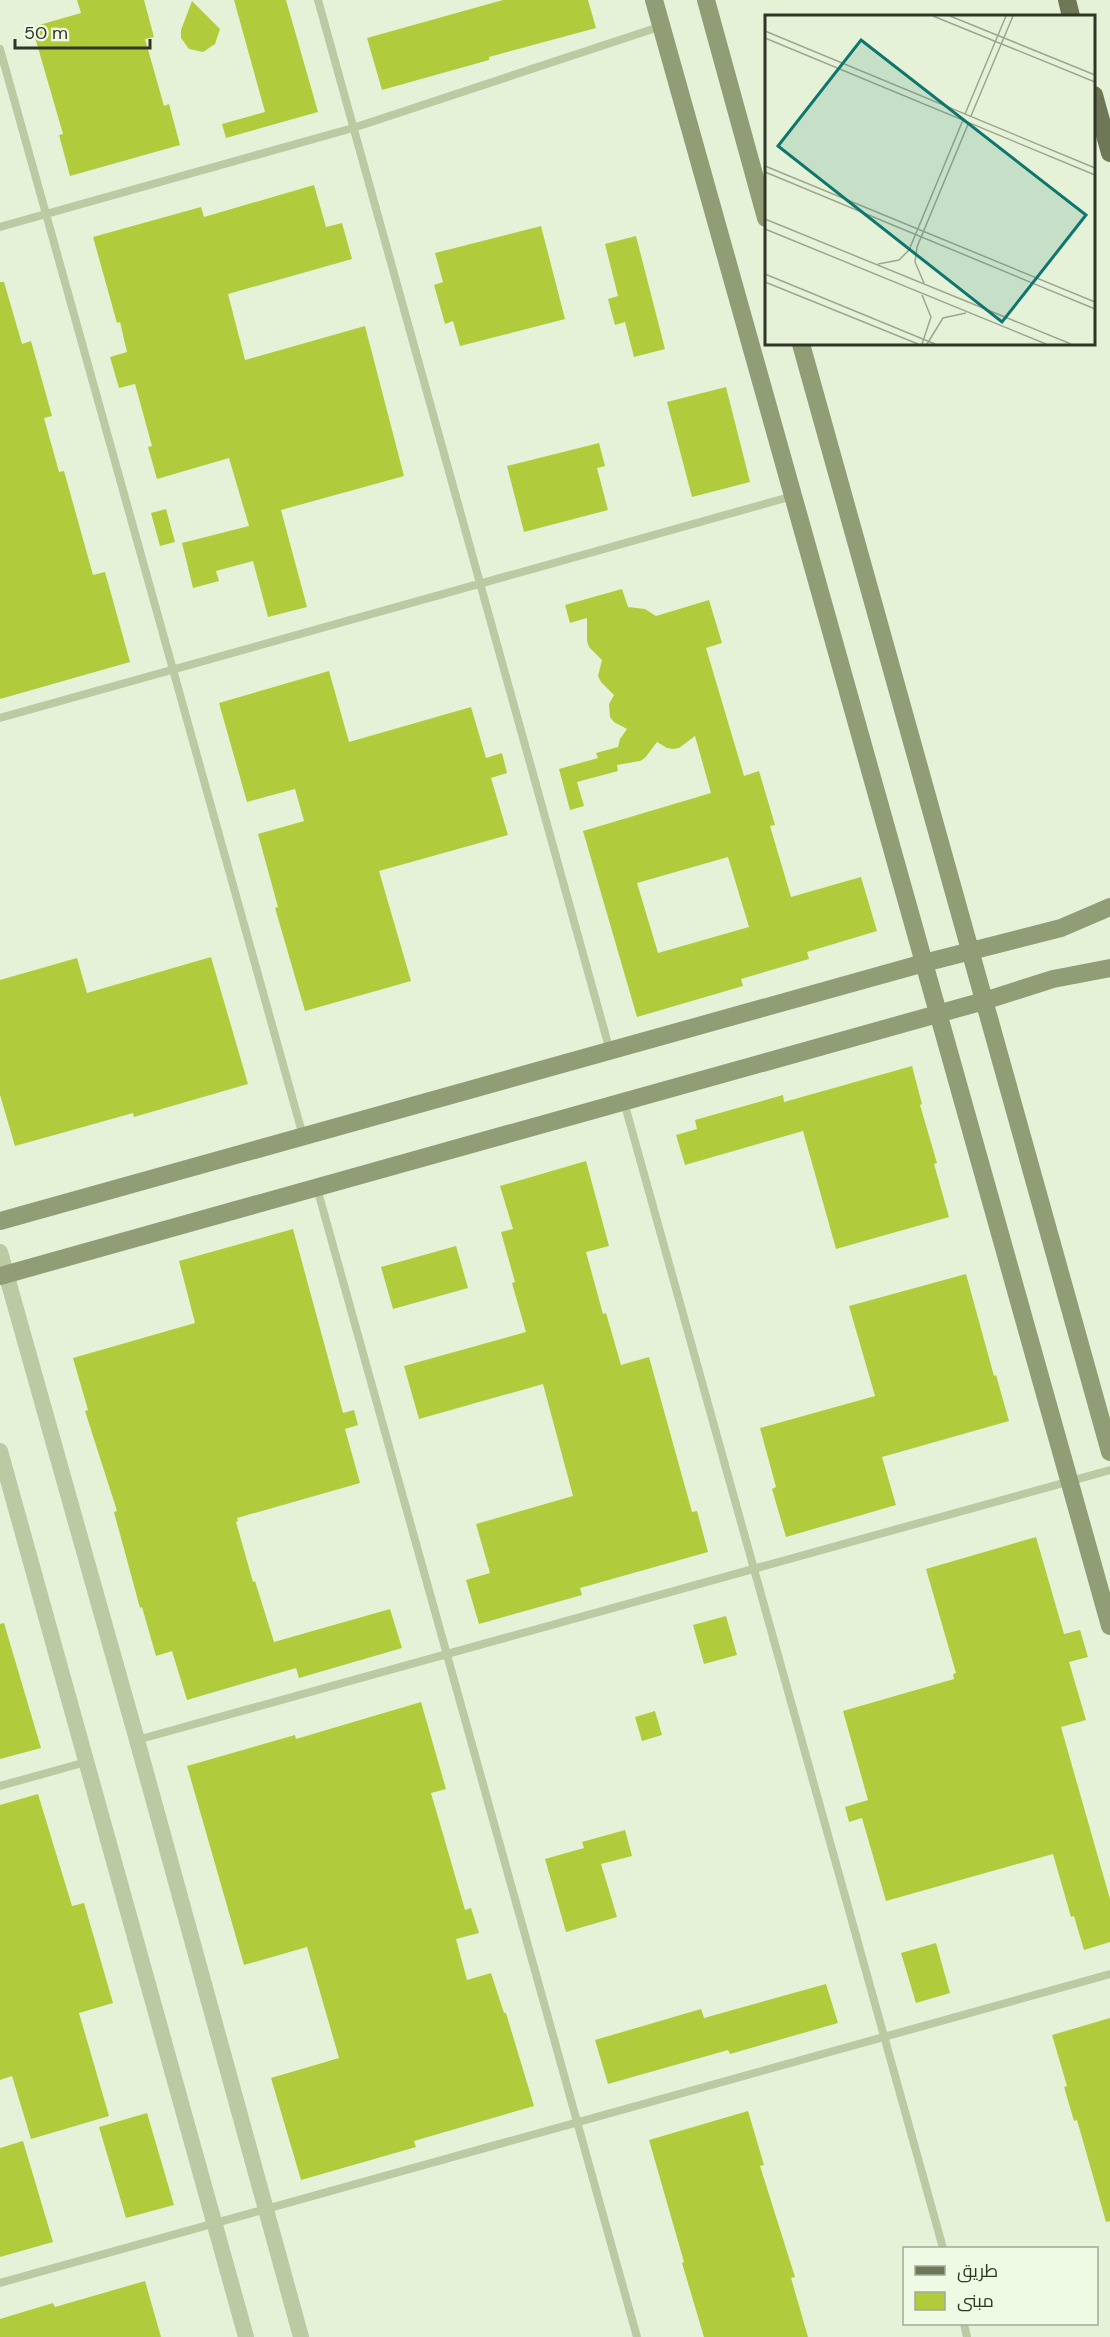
<svg xmlns="http://www.w3.org/2000/svg" width="1110" height="2337" viewBox="0 0 1110 2337" font-family="'DM Sans',Cairo,sans-serif">
<rect width="100%" height="100%" fill="#e5f2d8"/>
<!-- building -->
<path fill="#b0cc3c" fill-rule="evenodd" d="M77 0H144L154 37 145 39 164 106 169 104 180 145 70 176 59 135 63 134 32 27 81 13Z
M234 0H286L318 112 226 138 222 124 265 112Z
M503 0H588L596 28 489 57V60L382 90 367 38Z
M192 1 220 29 215 44 203 52 189 49 181 38V30Z
M314 185 326 227 342 223 352 259 228 294 243 352 245 360 365 326 404 476 281 510 307 607 268 617 253 561 216 571 219 581 193 588 182 543 249 526 229 458 157 479 148 447 152 446 135 384 119 388 110 357 127 352 120 322 117 323 93 237 201 207 204 217Z
M541 226 565 319 460 346 453 321 445 324 434 285 443 282 435 253Z
M636 236 665 349 634 357 625 322 615 325 608 299 618 296 605 244Z
M0 282H4L22 344 31 341 52 416 44 418 59 472 64 471 93 575 105 572 130 662 0 699Z
M726 387 750 482 692 497 667 402Z
M599 443 605 466 597 468 608 510 524 532 507 466Z
M166 509 175 542 160 546 151 513Z
M622 589 628 607 645 609 656 616 709 600 722 643 706 648 744 776 759 771 775 825 770 826 791 897 861 877 877 931 807 952 809 959 741 979 743 986 637 1017 583 831 711 793 695 736 679 748 673 749 667 748 657 742 645 758 640 761 617 765 618 771 577 782 584 806 570 810 559 769 598 758 596 753 618 747 620 739 627 729 614 722 610 717 609 704 614 695 601 682 598 676 602 660 589 647 587 641V618L570 623 565 605ZM728 857 749 927 658 953 637 883Z
M329 671 349 742 471 707 486 758 502 753 507 773 491 778 508 835 379 871 411 981 305 1011 275 908 278 907 258 834 304 821 295 789 247 802 219 703Z
M211 957 248 1084 134 1117 133 1113 15 1146 0 1095V980L77 958 87 993Z
M912 1066 922 1104 920 1105 937 1163 934 1164 949 1217 836 1249 803 1131 685 1165 676 1135 697 1129 695 1120 783 1095 784 1102Z
M586 1161 609 1246 586 1252 603 1314 606 1313 621 1365 649 1357 692 1512 697 1511 708 1552 580 1588 582 1595 479 1624 466 1580 490 1573 476 1524 573 1496 543 1384 419 1419 404 1366 526 1332 512 1283 515 1282 501 1232 513 1229 500 1186Z
M293 1229 343 1413 354 1410 358 1425 345 1429 360 1483 237 1518 238 1521 236 1522 253 1582 255 1581 274 1642 390 1609 402 1648 299 1678 296 1668 187 1700 172 1651 156 1656 142 1607 140 1608 114 1512 117 1511 85 1411 88 1410 73 1358 195 1323 179 1261Z
M456 1246 468 1288 393 1309 381 1267Z
M966 1274 994 1376 996 1375 1009 1421 882 1457 896 1505 786 1537 772 1489 776 1487 760 1428 875 1396 849 1306Z
M1036 1537 1064 1634 1080 1630 1088 1657 1069 1662 1086 1720 1061 1727 1110 1899V1942L1084 1950 1074 1916 1071 1917 1053 1854 886 1901 862 1818 849 1822 845 1807 868 1800 843 1711 954 1679 953 1674 956 1673 926 1569Z
M726 1616 737 1655 704 1664 693 1625Z
M4 1623 41 1748 0 1759V1624Z
M421 1702 446 1789 431 1793 465 1910 471 1908 479 1933 456 1939 467 1980 491 1973 504 2013H506L534 2106 414 2141 416 2147 301 2180 271 2078 339 2058 307 1947 244 1965 187 1766 295 1735 296 1739Z
M655 1711 662 1735 642 1741 635 1717Z
M38 1794 72 1906 84 1903 113 2003 79 2013 109 2116 31 2139 12 2076 0 2080V1805Z
M625 1830 632 1856 601 1864 617 1917 566 1932 545 1859 584 1848 582 1842Z
M936 1943 950 1993 916 2003 901 1953Z
M826 1984 838 2023 730 2054 728 2050 608 2084 595 2040 701 2009 704 2018Z
M1110 2018V2221L1106 2222 1077 2120 1074 2121 1064 2087 1067 2086 1052 2035Z
M748 2111 764 2165 760 2166 795 2277 791 2278 808 2337H704L682 2263 684 2262 649 2140Z
M147 2113 174 2205 126 2218 99 2127Z
M23 2141 53 2242 0 2257V2148Z
M145 2281 161 2337H0V2319L53 2303 55 2307Z"/>
<g fill="none" stroke-linecap="round" stroke-linejoin="round">
<!-- lane -->
<path stroke="#bbcaa3" stroke-width="8" d="M318 0 610 1051
M0 49 303 1136
M0 227 353 128 662 26
M0 718 793 496
M624 1102 943 2248
M317 1188 637 2337
M137 1740 1110 1470
M0 1786 86 1762
M0 2283 1110 1974
M964 2324 967 2337"/>
<!-- street -->
<path stroke="#bbcaa3" stroke-width="16" d="M0 1252 137 1740 301 2337
M0 1451 246 2337"/>
<!-- secondary -->
<path stroke="#919e75" stroke-width="18" d="M654 0 1110 1626
M706 0 766 218
M801 344 1110 1452
M0 1221 924 963 1061 928 1110 907
M0 1276 984 1001 1053 979 1110 968"/>
<!-- primary -->
<path stroke="#6e7856" stroke-width="18" d="M1067 0 1071 16
M1094 95 1110 153"/>
</g>
<!-- overview -->
<g transform="translate(765 15)">
<rect width="330" height="330" fill="#e5f2d8"/>
<path fill="none" stroke="#9da691" stroke-width="1.5" d="M168 1 330 67M185 1 330 60M0 16 330 153M0 23 330 160M200 99 241 1M206 101 248 1M0 151 330 287M0 157 330 294M0 204 306 329M0 214 281 329M113 249 134 245 144 235 198 105M0 259 170 329M0 267 153 329M159 268 150 247 152 232 204 107M157 280 166 302 157 329M162 329 178 303 201 298"/>
<path fill="#0f766e" fill-opacity="0.15" stroke="#0f766e" stroke-width="3" d="M96 25 321 200 237 307 13 131Z"/>
<rect width="330" height="330" fill="none" stroke="#313526" stroke-width="3"/>
</g>
<!-- legend -->
<rect x="903" y="2247" width="195" height="78" fill="#effae4" stroke="#a3ab98" stroke-width="1.5"/>
<rect x="915" y="2266" width="30" height="9" fill="#6e7856" stroke="#a3ab98" stroke-width="1.5"/>
<text x="957" y="2277" font-size="18" fill="#313526">طريق</text>
<rect x="915" y="2292" width="30" height="18" fill="#b0cc3c" stroke="#a3ab98" stroke-width="1.5"/>
<text x="957" y="2307" font-size="18" fill="#313526">مبنى</text>
<!-- scale -->
<path d="M15 39v9h135v-9" fill="none" stroke="#313526" stroke-width="3"/>
<text x="24" y="39" font-size="18" fill="#313526" stroke="#effae4" stroke-width="4.5" paint-order="stroke">50 m</text>
</svg>
